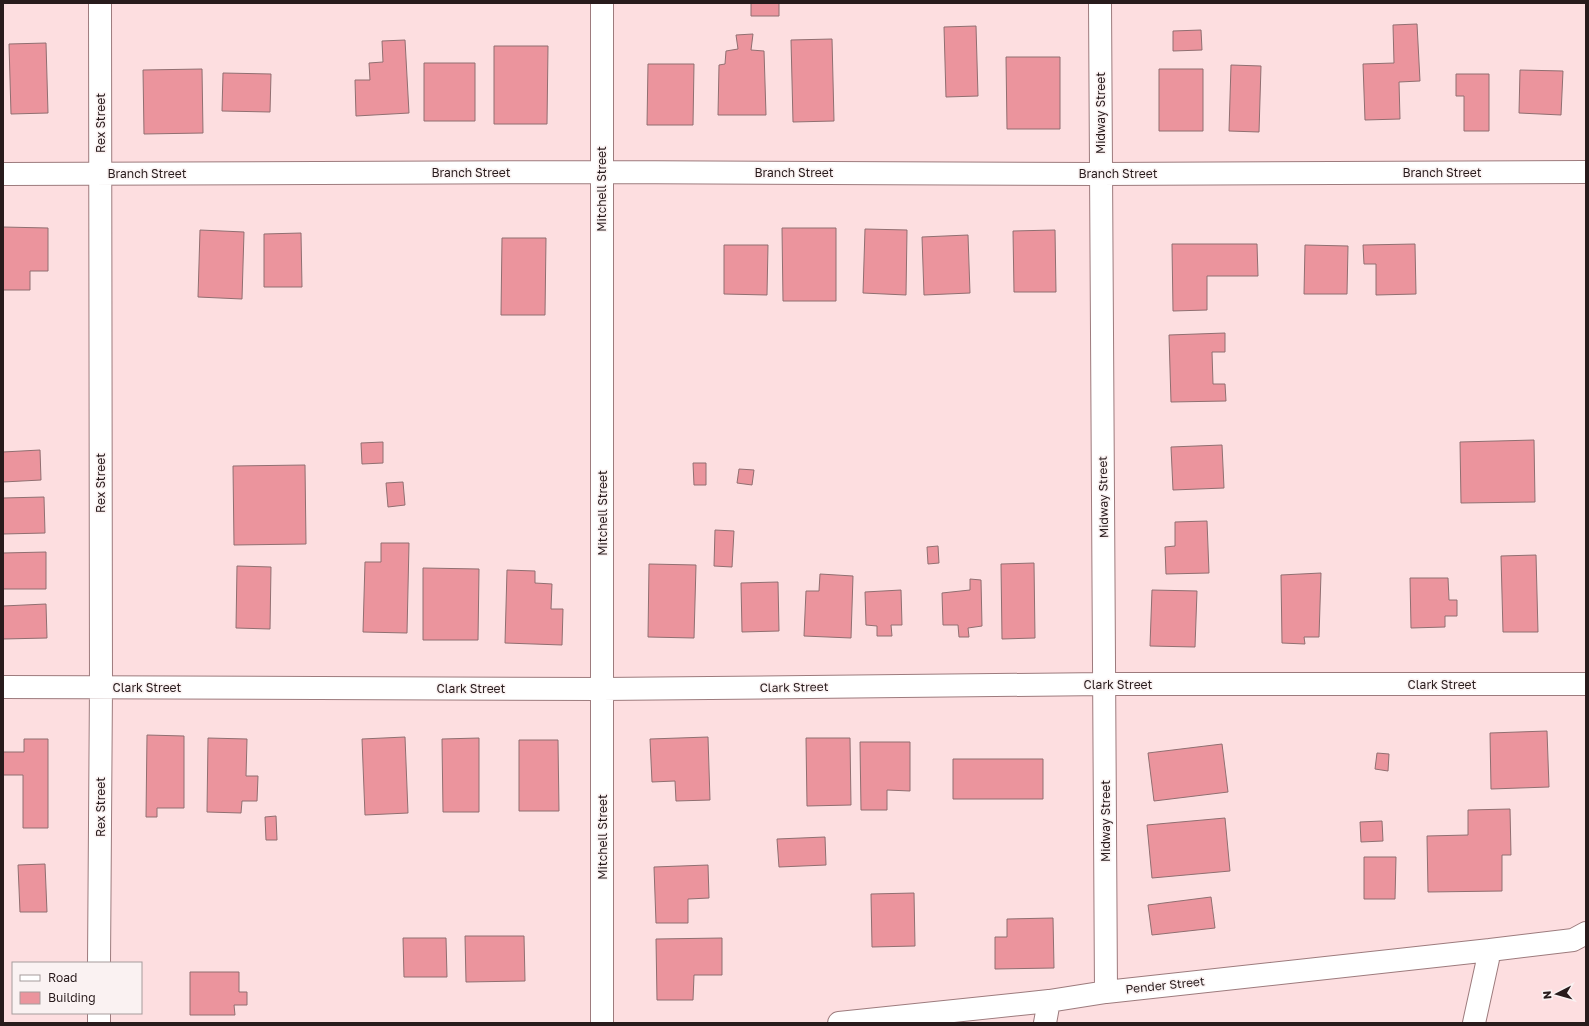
<svg xmlns="http://www.w3.org/2000/svg" width="1589" height="1026" viewBox="0 0 1589 1026" font-family="'Golos Text',sans-serif">
<rect width="100%" height="100%" fill="#fddee0"/>
<!-- building -->
<path fill="#eb949d" stroke="#906f71" d="M751 3H779V16H751Z
M1417 24 1420 81 1399 82 1400 119 1365 120 1363 64 1394 63 1393 25Z
M976 26 978 96 946 97 944 27Z
M1201 30 1202 50 1173 51V31Z
M753 34 751 50 764 51 766 115H718L719 65 725 64 726 51 738 49 736 35Z
M832 39 834 121 793 122 791 40Z
M405 40 409 113 356 116 355 80H370L369 63 383 62 382 41Z
M46 43 48 113 11 114 9 44Z
M494 46H548L547 124H494Z
M1006 57H1060V129H1007Z
M424 63H475V121H424Z
M648 64H694L693 125H647Z
M1231 65 1261 66 1259 132 1229 131Z
M202 69 203 133 144 134 143 70Z
M1159 69H1203V131H1159Z
M1520 70 1563 71 1561 115 1519 113Z
M223 73 271 74 270 112 222 111Z
M1456 74H1489V131H1464V96H1456Z
M3 227 48 228V271H30V290H3Z
M782 228H836V301H783Z
M865 229 907 230 906 295 863 293Z
M200 230 244 232 242 299 198 297Z
M1055 230 1056 292H1014L1013 231Z
M301 233 302 287H264V234Z
M968 235 970 293 924 295 922 237Z
M502 238H546L545 315H501Z
M1172 244H1257L1258 276H1207V310L1173 311Z
M1415 244 1416 294 1376 295V264H1364L1363 245Z
M724 245H768L767 295 724 294Z
M1305 245 1348 246 1347 294H1304Z
M1225 333V352H1212L1213 384H1225L1226 401 1171 402 1169 335Z
M1534 440 1535 502 1461 503 1460 442Z
M383 442V463L362 464 361 443Z
M1222 445 1224 488 1173 490 1171 447Z
M40 450 41 480 3 482V452Z
M693 463H706V485H694Z
M305 465 306 544 234 545 233 466Z
M739 469 754 470 752 485 737 483Z
M403 482 405 505 388 507 386 483Z
M44 497 45 533 3 534V498Z
M1207 521 1209 573 1166 574 1165 547 1175 546V522Z
M715 530 734 531 732 567 714 566Z
M381 543H409L407 633 363 632 365 562H381Z
M938 546 939 563 928 564 927 547Z
M46 552V589H3V553Z
M1536 555 1538 632H1503L1501 556Z
M1034 563 1035 638 1002 639 1001 564Z
M649 564 696 565 694 638 648 637Z
M237 566 271 567 270 629 236 628Z
M423 568 479 569 478 640H423Z
M507 570 535 571V583L552 584 551 609H563L562 645 505 643Z
M1321 573 1319 637H1304L1305 644 1282 643 1281 575Z
M820 574 853 576 851 638 804 636 806 591H819Z
M1410 578H1448L1449 600H1457V616H1445V627L1411 628Z
M970 579 981 580 982 626 968 628 969 637H959L958 625H943L942 593 970 590Z
M778 582 779 631 742 632 741 583Z
M901 590 902 625H891L892 636H877V626L866 625 865 592Z
M1152 590 1197 591 1195 647 1150 646Z
M46 604 47 638 3 639V606Z
M1547 731 1549 787 1491 789 1490 733Z
M147 735 184 736V808H157V817H146Z
M405 737 408 813 365 815 362 739Z
M708 737 710 800 676 801 675 781 652 782 650 739Z
M208 738 247 739 246 776H258L257 801H242L241 813 207 812Z
M479 738V812H443L442 739Z
M806 738H850L851 805 807 806Z
M24 739H48V828H23V775H3V752H24Z
M519 740H558L559 811H519Z
M860 742H910V791L887 790V810H861Z
M1222 744 1228 792 1154 801 1148 753Z
M1377 753 1389 754 1388 771 1375 769Z
M953 759H1043V799H953Z
M1510 809 1511 855H1502V891L1428 892 1427 836 1468 835V810Z
M276 816 277 840H266L265 817Z
M1225 818 1230 871 1152 878 1147 825Z
M1382 821 1383 841 1361 842 1360 822Z
M825 837 826 865 779 867 777 839Z
M1364 857H1396L1395 899H1364Z
M45 864 47 912H20L18 865Z
M708 865 709 898 688 899V923H656L654 867Z
M914 893 915 946 872 947 871 894Z
M1211 897 1215 928 1152 935 1148 905Z
M1053 918 1054 968 995 969V937H1007V919Z
M465 936H524L525 981 466 982Z
M403 938H446L447 977H404Z
M722 938V975H694L693 1000H657L656 939Z
M190 972H239V992H247V1005H234L235 1015H190Z"/>
<g fill="none" stroke-linecap="round" stroke-linejoin="round">
<!-- minor casing -->
<g stroke="#9d7b7d" stroke-width="24">
<path id="minor" d="M1100 3C1099 332 1104 662 1106 992
M3 174 601 172 1099 174 1586 172
M3 687 602 689 1105 684H1586
M99 963 101 686 100 3
M99 1023V1013
M602 1023V3
M839 1023 1049 1001 1106 992 1490 950
M1045 1023 1049 1001
M1474 1023 1490 950 1573 940 1586 933"/>
</g>
<!-- minor -->
<use href="#minor" stroke="#fff" stroke-width="22"/>
</g>
<g text-anchor="middle" dominant-baseline="central" stroke-width="3" stroke-linejoin="round" paint-order="stroke">
<!-- street labels -->
<g font-size="12" fill="#281b1c" stroke="#faf2f2">
<text transform="translate(1100 113) rotate(-90)">Midway Street</text>
<text transform="translate(100 123) rotate(-90)">Rex Street</text>
<text x="471" y="172">Branch Street</text>
<text x="794" y="172">Branch Street</text>
<text x="1442" y="172">Branch Street</text>
<text x="147" y="173">Branch Street</text>
<text x="1118" y="173">Branch Street</text>
<text transform="translate(601 189) rotate(-90)">Mitchell Street</text>
<text transform="translate(100 483) rotate(-90)">Rex Street</text>
<text transform="translate(1103 497) rotate(-91)">Midway Street</text>
<text transform="translate(602 513) rotate(-90)">Mitchell Street</text>
<text x="1118" y="684">Clark Street</text>
<text x="1442" y="684">Clark Street</text>
<text x="147" y="687">Clark Street</text>
<text transform="translate(794 687) rotate(-1)">Clark Street</text>
<text x="471" y="688">Clark Street</text>
<text transform="translate(100 807) rotate(-90)">Rex Street</text>
<text transform="translate(1105 821) rotate(-90)">Midway Street</text>
<text transform="translate(602 837) rotate(-90)">Mitchell Street</text>
<text transform="translate(1165 985) rotate(-6)">Pender Street</text>
</g>
</g>
<!-- border -->
<rect width="1589" height="1026" fill="none" stroke="#281b1c" stroke-width="8"/>
<!-- legend -->
<rect x="12" y="962" width="130" height="52" fill="#faf2f2" stroke="#a69c9c"/>
<rect x="20" y="975" width="20" height="6" fill="#ffffff" stroke="#a69c9c"/>
<text x="48" y="982" font-size="12" fill="#281b1c">Road</text>
<rect x="20" y="992" width="20" height="12" fill="#eb949d" stroke="#a69c9c"/>
<text x="48" y="1002" font-size="12" fill="#281b1c">Building</text>
<!-- north arrow -->
<g transform="translate(1557 994) rotate(264)" stroke="#faf2f2" stroke-width="3" paint-order="stroke">
<path d="M0-3L7 15L0 10L-7 15Z" fill="#281b1c"/>
<text y="-6" font-size="11" font-weight="bold" text-anchor="middle" fill="#281b1c">N</text>
</g>
</svg>
